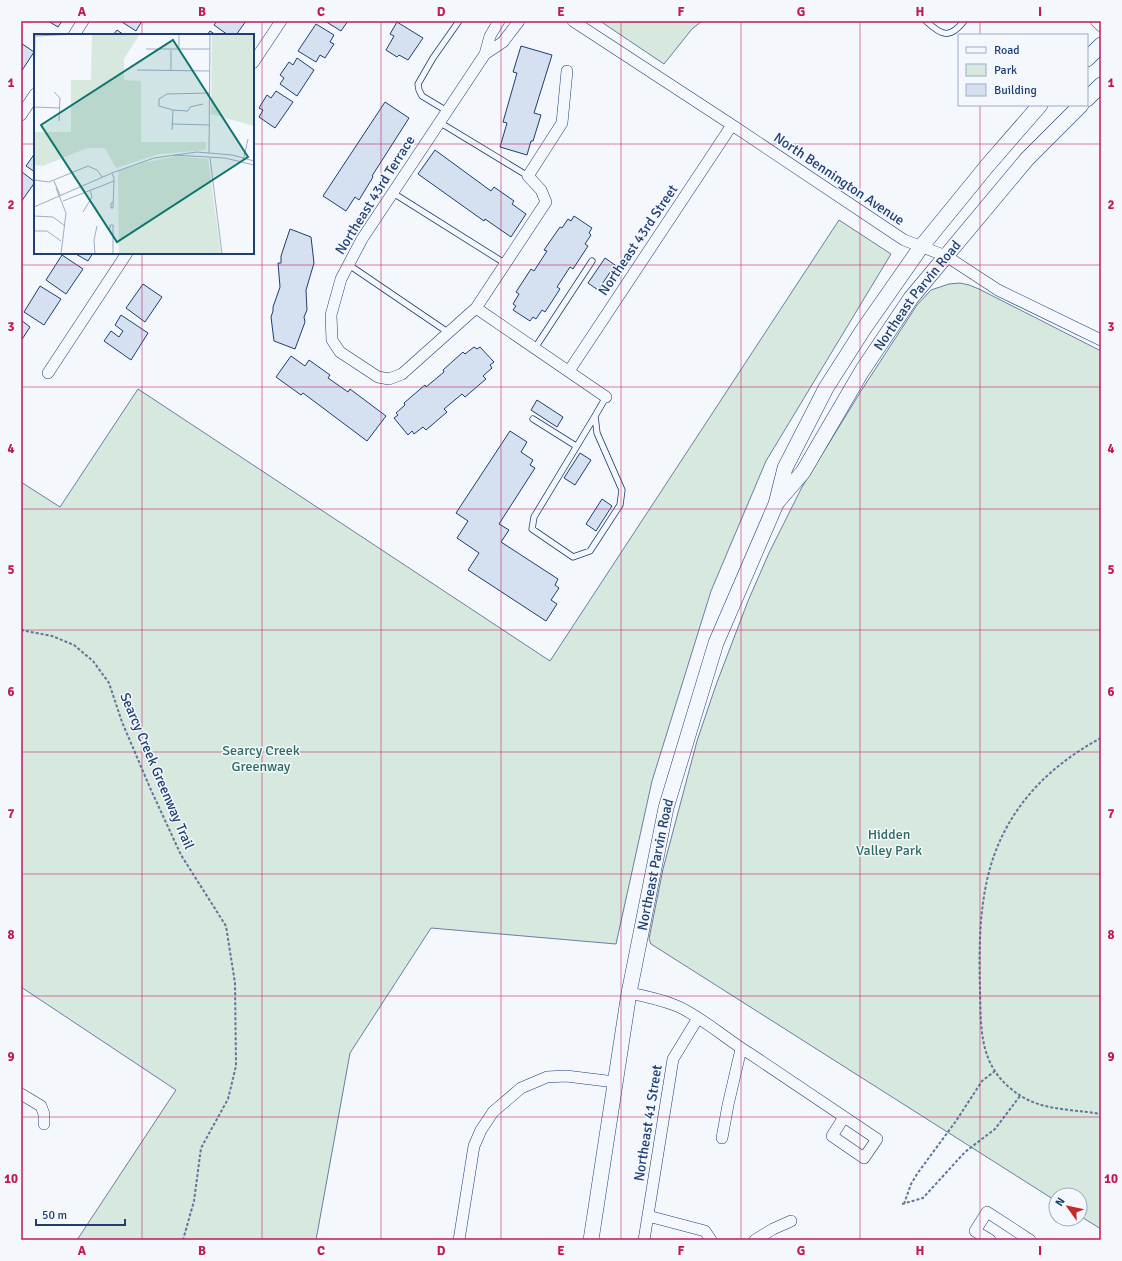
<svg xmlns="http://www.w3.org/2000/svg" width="1122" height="1261" viewBox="0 0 1122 1261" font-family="Signika,sans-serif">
<rect width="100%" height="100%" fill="#f4f7fb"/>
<!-- green -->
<path fill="#d7e8df" stroke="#687fa3" d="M600 21H702L692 29 664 64Z
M839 220 891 254 766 461 711 591 652 781 616 944 431 928 350 1053 316 1240H77L176 1090 21 987V482L60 507 138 389 550 661Z
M960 283 969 285 979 289 1101 351V1229L1080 1216V1195H1056V1201L651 944 649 939 663 869 697 741 716 685 748 601 769 553 802 487 861 391 917 305 931 290 949 284Z"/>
<!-- building -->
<path fill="#d5e0f0" stroke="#1d3f73" d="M48 21H62L58 27Z
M123 21H142L136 31 122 22Z
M217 21H246L236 35H228L214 25Z
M325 21H348L341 31Z
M397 22 423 38 408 60 399 55 397 57 386 50 394 36 390 34Z
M316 24 334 35 330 42 334 44 325 58 320 55 316 62 298 51Z
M117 30 124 35H113Z
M210 31 216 35H207Z
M21 43 34 52 21 72Z
M521 46 552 55 534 113 541 115 533 141H531L527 155 500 147 507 123 503 122 517 73 513 72Z
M297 58 314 70 297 96 280 84 284 78 280 75 289 62 293 65Z
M276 91 293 102 275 128 259 117 263 110 259 108 267 95 271 98Z
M385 102 409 118 372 176 373 177 359 200 355 197 346 211 323 196Z
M435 150 491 191 494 187 514 201 512 204 526 214 511 237 485 219 484 221 418 174Z
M35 153V172L26 166Z
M22 172 35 182 21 202V174Z
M574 216 592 228 589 233 591 235 585 244 588 246 573 269 570 267 557 287 560 289 545 312 542 310 536 319 533 317 530 321 513 310 516 306 513 304 519 294 516 292 531 269 534 271 547 251 544 250 560 227 562 228 568 219 571 221Z
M290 229 311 237 314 263 306 290 307 310 304 317 305 322 295 349 274 341 271 317 273 311V307L280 287 278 263H281V256Z
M74 253H93L88 261Z
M62 255 83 269 66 294 46 280Z
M605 258 615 265 598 290 588 283Z
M143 284 162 297 145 322 126 308Z
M40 286 61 299 44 325 24 312Z
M121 315 148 333 131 360 104 341 111 331 119 337 123 331 115 325Z
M21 320 30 327 21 341Z
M474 347 477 349 480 347 494 362 490 365 492 368 483 376 486 379 465 397 462 394 444 409 447 412 426 430 423 427 414 434 412 431 408 435 394 418 398 415 396 413 405 405 404 403 425 385 426 387 444 372 443 370 463 352 465 354Z
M291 356 305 366 309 360 330 375 328 378 348 392 350 389 386 416 367 441 303 393 301 395 276 377Z
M537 400 563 417 557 427 531 410Z
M510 431 527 442 521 452 533 460 530 465 535 468 499 524 509 530 501 542 558 579 555 585 559 588 551 600 557 604 546 621 468 570 479 553 457 538 468 521 456 513Z
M580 453 591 460 575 485 564 478Z
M602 499 612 506 596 531 586 524Z"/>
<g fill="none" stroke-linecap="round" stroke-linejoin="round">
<!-- service casing -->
<g stroke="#1d3f73" stroke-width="7">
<path id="service" d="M926 21C942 36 950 39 964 21
M447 111 422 96 419 90 418 84 433 58 459 21
M439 122 528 176
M393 193 506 264
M349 265 449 333
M535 348 592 261
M595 416 534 517 532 529 573 557 590 551 620 505 622 490 597 433 595 416 606 397
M533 419 576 446"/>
</g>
<!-- minor casing -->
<g stroke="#1d3f73" stroke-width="12">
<path id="minor" d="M499 21 490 36 485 54 362 239 341 279 331 315 332 340 340 352 378 377 389 379 402 374 476 308 546 202 541 190 528 176 562 123 567 71
M573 21 732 125 904 240 946 256 998 290 1101 340
M1096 21 1101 26
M74 35 83 21
M485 54 503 42 519 21
M253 63 281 21
M21 115 35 94
M476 308 606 397
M569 371 732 125
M48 373 127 253
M629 993C645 996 662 1000 677 1006 701 1016 728 1041 752 1055L877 1139 864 1158 832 1136 844 1117
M21 1094 41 1106 44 1114V1124
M722 1138 728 1105 741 1049
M648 1216 705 1231 711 1240
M459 1240 474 1146 481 1130 493 1112 521 1088 547 1077 566 1076 615 1082
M644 1240 673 1059 698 1018
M755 1240 773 1229 791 1221
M990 1240 975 1231 987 1212 1030 1240"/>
</g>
<!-- secondary casing -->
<g stroke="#1d3f73" stroke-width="16">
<g id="secondary">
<path d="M1087 59 1101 45"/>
<path d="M1087 99 1101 85"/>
<path id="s1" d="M778 501 803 472 862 371 911 298 1027 159 1081 105"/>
<path id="s2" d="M591 1240 629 993 666 808 716 643 776 504 785 468 826 388 863 330 921 247 987 166 1040 105"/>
</g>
</g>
<!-- path -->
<path stroke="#5e769c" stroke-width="2" stroke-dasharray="3 2" stroke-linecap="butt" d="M21 630 52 636 74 645 93 661 109 683 122 722 151 790 181 855 226 926 235 983 236 1066 228 1099 201 1148 194 1201 183 1240
M1101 738C1045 768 1003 813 988 876 979 913 979 953 980 990 981 1027 979 1062 1010 1088 1038 1112 1067 1108 1101 1114
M902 1204 923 1198 965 1152 995 1129 1020 1096
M904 1204 911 1184 917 1174 956 1121 982 1081 995 1071"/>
<!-- service -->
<use href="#service" stroke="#f4f7fb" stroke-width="5.5"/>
<!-- minor -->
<use href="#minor" stroke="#f4f7fb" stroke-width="11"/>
<!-- secondary -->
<use href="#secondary" stroke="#f4f7fb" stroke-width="15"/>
</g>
<!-- grid -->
<path fill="none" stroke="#c2185b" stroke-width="1" stroke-opacity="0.55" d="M142 21V35M262 21V1240M381 21V1240M501 21V1240M621 21V1240M741 21V1240M860 21V1240M980 21V35M980 105V1240M21 144H35M253 144H1101M142 253V1240M21 265H1101M21 387H1101M21 509H1101M21 630H1101M21 752H1101M21 874H1101M21 996H1101M21 1117H1101"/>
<g text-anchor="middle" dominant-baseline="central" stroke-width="3" stroke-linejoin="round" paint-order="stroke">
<!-- street labels -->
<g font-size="14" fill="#1d3f73" stroke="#f4f7fb">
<text transform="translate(839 179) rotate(34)">North Bennington Avenue</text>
<text transform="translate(375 195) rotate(-58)">Northeast 43rd Terrace</text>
<text transform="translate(638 240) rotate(-56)">Northeast 43rd Street</text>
<text stroke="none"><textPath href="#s1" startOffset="249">Northeast Parvin Road</textPath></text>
<text transform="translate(157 771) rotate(67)">Searcy Creek Greenway Trail</text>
<text stroke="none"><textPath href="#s2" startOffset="381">Northeast Parvin Road</textPath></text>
<text transform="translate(648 1123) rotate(-81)">Northeast 41 Street</text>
</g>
<!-- park labels -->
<g font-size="14" fill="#2c6c60" stroke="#f4f7fb">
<text x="261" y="750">Searcy Creek<tspan x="261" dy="16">Greenway</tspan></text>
<text x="889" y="834">Hidden<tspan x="889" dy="16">Valley Park</tspan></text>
</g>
</g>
<!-- overview -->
<g transform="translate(34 34)">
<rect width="220" height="220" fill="#f4f7fb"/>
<path d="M58 0H134L105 1 90 25V46L107 47V108H172V116L125 120 82 134 71 114H53L9 132 0 131V98H37V46H57ZM178 0H220V92L177 80ZM142 122 174 125 187 220H85L84 137 109 129Z" fill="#d7e8df"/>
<path fill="none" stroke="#9eadc5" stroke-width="1" d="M145 0V16M1 2 45 0M112 15H176M137 16V37M103 36 175 37M20 58 26 64 25 87M0 59 1 0M169 70 156 73 154 77 139 76 125 72V65L133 60 175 59M0 73 26 74M138 90 175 91M138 96 139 76M175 119 176 0M140 121 191 124 220 131M176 124 188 220M209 127 214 105M78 139 80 144V147L79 174H77V169H79M0 146 15 148 54 132 63 136 68 143M20 147 26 161M22 154 32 179 27 220M29 167 80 147M0 173 78 139 120 124 163 118 198 121 220 127M49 178 58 163 56 156M0 182 19 183 31 192M76 195V191H79V220M0 197H13L27 207M61 220 60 206 63 192"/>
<path fill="#0f766e" fill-opacity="0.15" stroke="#0f766e" stroke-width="2" d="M139 6 214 123 83 208 7 91Z"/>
<rect width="220" height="220" fill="none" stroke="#1d3f73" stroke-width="2"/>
</g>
<!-- border -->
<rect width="1122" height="1261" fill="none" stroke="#f4f7fb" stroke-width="44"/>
<!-- legend -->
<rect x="958" y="34" width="130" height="72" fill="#f4f7fb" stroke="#9eadc5"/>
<rect x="966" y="47" width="20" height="6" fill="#f4f7fb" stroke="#9eadc5"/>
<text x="994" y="54" font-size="12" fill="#1d3f73">Road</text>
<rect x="966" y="64" width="20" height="12" fill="#d7e8df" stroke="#9eadc5"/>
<text x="994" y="74" font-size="12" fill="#1d3f73">Park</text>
<rect x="966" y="84" width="20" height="12" fill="#d5e0f0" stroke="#9eadc5"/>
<text x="994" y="94" font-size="12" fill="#1d3f73">Building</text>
<!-- north arrow -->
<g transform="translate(1068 1207) rotate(303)"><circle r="19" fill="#f4f7fb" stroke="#9eadc5"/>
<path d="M0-3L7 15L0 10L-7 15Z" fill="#c62828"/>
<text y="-6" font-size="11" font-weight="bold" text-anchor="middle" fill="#1d3f73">N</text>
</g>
<!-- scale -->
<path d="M36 1219v6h89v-6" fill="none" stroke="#1d3f73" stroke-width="2"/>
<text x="42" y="1219" font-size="12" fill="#1d3f73" stroke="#f4f7fb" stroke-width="3" paint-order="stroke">50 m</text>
<rect x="22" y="22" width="1078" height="1217" fill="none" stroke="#c2185b" stroke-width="1.5"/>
<g font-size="13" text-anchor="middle" font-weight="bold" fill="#c2185b">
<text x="82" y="16">A</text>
<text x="202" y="16">B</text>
<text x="321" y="16">C</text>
<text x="441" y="16">D</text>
<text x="561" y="16">E</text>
<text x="681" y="16">F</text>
<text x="801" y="16">G</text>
<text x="920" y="16">H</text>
<text x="1040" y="16">I</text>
<text x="11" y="87">1</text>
<text x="1111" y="87">1</text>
<text x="11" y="209">2</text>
<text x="1111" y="209">2</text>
<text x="11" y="331">3</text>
<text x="1111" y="331">3</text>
<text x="11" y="453">4</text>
<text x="1111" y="453">4</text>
<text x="11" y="574">5</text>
<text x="1111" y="574">5</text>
<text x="11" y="696">6</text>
<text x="1111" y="696">6</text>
<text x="11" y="818">7</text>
<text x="1111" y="818">7</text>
<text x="11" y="939">8</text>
<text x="1111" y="939">8</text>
<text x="11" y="1061">9</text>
<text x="1111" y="1061">9</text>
<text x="11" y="1183">10</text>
<text x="1111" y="1183">10</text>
<text x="82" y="1255">A</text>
<text x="202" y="1255">B</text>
<text x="321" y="1255">C</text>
<text x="441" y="1255">D</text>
<text x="561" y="1255">E</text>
<text x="681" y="1255">F</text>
<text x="801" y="1255">G</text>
<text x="920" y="1255">H</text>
<text x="1040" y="1255">I</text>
</g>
</svg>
